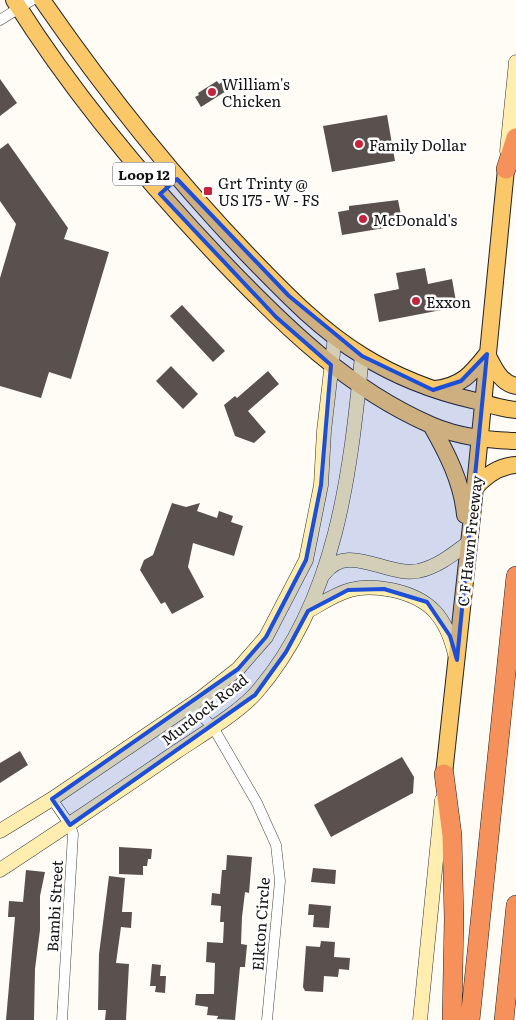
<svg xmlns="http://www.w3.org/2000/svg" width="516" height="1020" viewBox="0 0 516 1020" font-family="Literata,serif">
<rect width="100%" height="100%" fill="#fffcf5"/>
<!-- building -->
<path fill="#5a504d" d="M228 78 234 86 201 107 195 97 199 95 198 93 217 81 219 84Z
M0 79 17 103 0 116Z
M387 115 395 161 332 172 323 126Z
M8 143 68 228 64 239 109 252 71 379 49 372 41 398 0 386V278L16 224 0 201V149Z
M398 200 403 225 342 235 338 212 349 210V206Z
M425 268 428 284 452 279 457 307 379 322 374 294 399 289 396 273Z
M182 305 225 351 213 362 170 316Z
M171 366 198 394 183 409 156 381Z
M268 371 279 384 248 411 266 432 254 443 235 436 224 405 235 396 237 398Z
M172 503 186 507 200 503 197 511 217 518 219 511 233 516 231 522 243 526 234 556 193 543 188 567 204 597 172 614 165 602 161 604 140 570 144 560 153 555Z
M20 751 28 765 0 783V763Z
M402 757 414 777 413 793 331 837 314 805Z
M119 847 152 849 151 859H148L147 866H143V875L119 874Z
M227 855 252 857 249 893 245 892 242 917 241 944 247 945 245 967H240L235 1020 217 1019 218 1016 207 1015 208 1007 195 1005 196 994H214L215 963 206 962 207 942 223 943 224 922H220L221 906 211 905 212 893 220 894 222 870H226Z
M313 868 336 870 335 884 311 882Z
M26 870 45 872 40 896V930L35 969 34 1020H6L15 917H8L9 901 23 902Z
M109 876 125 878 122 912H132L131 928 121 927 116 963 129 964 126 1020H105L106 1010H98L99 954Z
M309 904 331 906 329 928 313 927 314 915H308Z
M321 941 335 942 334 957 350 958 349 970 339 969 338 977 324 976 323 992 305 991 303 987 306 946 320 947Z
M152 964 161 965 160 976H166L165 993 155 992 156 986H150Z"/>
<g fill="none" stroke-linecap="round" stroke-linejoin="round">
<!-- street casing -->
<g stroke="#444" stroke-width="11">
<path id="street" d="M0 20 32 0
M190 705 213 727 257 803 276 845 280 881 267 1020
M52 799 70 825 73 834 62 1020"/>
</g>
<!-- secondary casing -->
<g stroke="#333" stroke-width="15">
<path id="secondary" d="M507 151 516 62
M324 574C347 541 386 577 418 571 437 567 452 555 468 543
M308 611C321 604 335 594 350 590 364 586 377 587 392 590 430 598 446 617 455 654
M0 831 52 799 201 698 238 669 266 637 306 560 321 485 324 431 335 336
M0 870C59 831 118 792 176 752 200 736 237 714 256 693 337 600 350 473 362 356
M420 1020 442 800"/>
</g>
<!-- primary casing -->
<g stroke="#222" stroke-width="18">
<path id="primary" d="M14 0C73 94 145 180 221 260 283 325 348 389 431 425 459 437 487 440 516 441
M42 0C105 91 172 176 249 256 284 292 320 330 363 356 397 377 433 391 472 400 486 403 501 409 516 410
M487 354C494 367 500 383 516 386
M436 389C463 385 471 374 487 354
M431 425C447 453 462 482 465 515
M474 489C485 476 498 466 516 465
M444 774 473 507 506 169"/>
</g>
<!-- highway casing -->
<g stroke="#222" stroke-width="20">
<path id="highway" d="M506 169 516 138
M444 774 452 835 454 919 452 1020
M470 1020 516 576
M504 1020 516 905"/>
</g>
<!-- street -->
<use href="#street" stroke="#fff" stroke-width="10"/>
<!-- secondary -->
<use href="#secondary" stroke="#ffeeb0" stroke-width="14"/>
<!-- primary -->
<use href="#primary" stroke="#fac769" stroke-width="16"/>
<!-- highway -->
<use href="#highway" stroke="#f7915b" stroke-width="19"/>
</g>
<!-- marked area -->
<path fill="#1d4ed8" fill-opacity="0.2" stroke="#1d4ed8" stroke-width="4" stroke-linejoin="round" d="M177 179 289 296 362 356 433 390 461 381 487 354 457 660 450 636 427 602 384 589 348 590 308 611 286 652 255 695 70 825 52 799 238 669 266 637 306 560 321 485 331 365 276 317 160 194Z"/>
<!-- markers -->
<g fill="#c5243e" stroke="#fff" stroke-width="2">
<circle cx="212" cy="92" r="5"/>
<circle cx="359" cy="144" r="5"/>
<rect x="203" y="186" width="10" height="10" rx="2.5"/>
<circle cx="363" cy="219" r="5"/>
<circle cx="416" cy="301" r="5"/>
</g>
<g text-anchor="middle" dominant-baseline="central" stroke-width="5" stroke-linejoin="round" paint-order="stroke">
<!-- shield labels -->
<rect fill="#fff" stroke="#585858" stroke-width="1" x="113" y="162.5" width="62" height="23" rx="4"/>
<g font-size="14" font-weight="bold" fill="#111">
<text x="144" y="174">Loop 12</text>
</g>
<!-- poi labels -->
<g font-size="15" fill="#111" stroke="#fff" text-anchor="start">
<text x="222" y="83">William's<tspan x="222" dy="17">Chicken</tspan></text>
<text x="369" y="144">Family Dollar</text>
<text x="218" y="182">Grt Trinty @<tspan x="218" dy="17">US 175 - W - FS</tspan></text>
<text x="373" y="219">McDonald's</text>
<text x="426" y="301">Exxon</text>
</g>
<!-- street labels -->
<g font-size="15" fill="#111" stroke="#fff">
<text transform="translate(469 541) rotate(-84)">C F Hawn Freeway</text>
<text transform="translate(204 709) rotate(-38)">Murdock Road</text>
<text transform="translate(54 906) rotate(-87)">Bambi Street</text>
<text transform="translate(260 924) rotate(-86)">Elkton Circle</text>
</g>
</g>
</svg>
